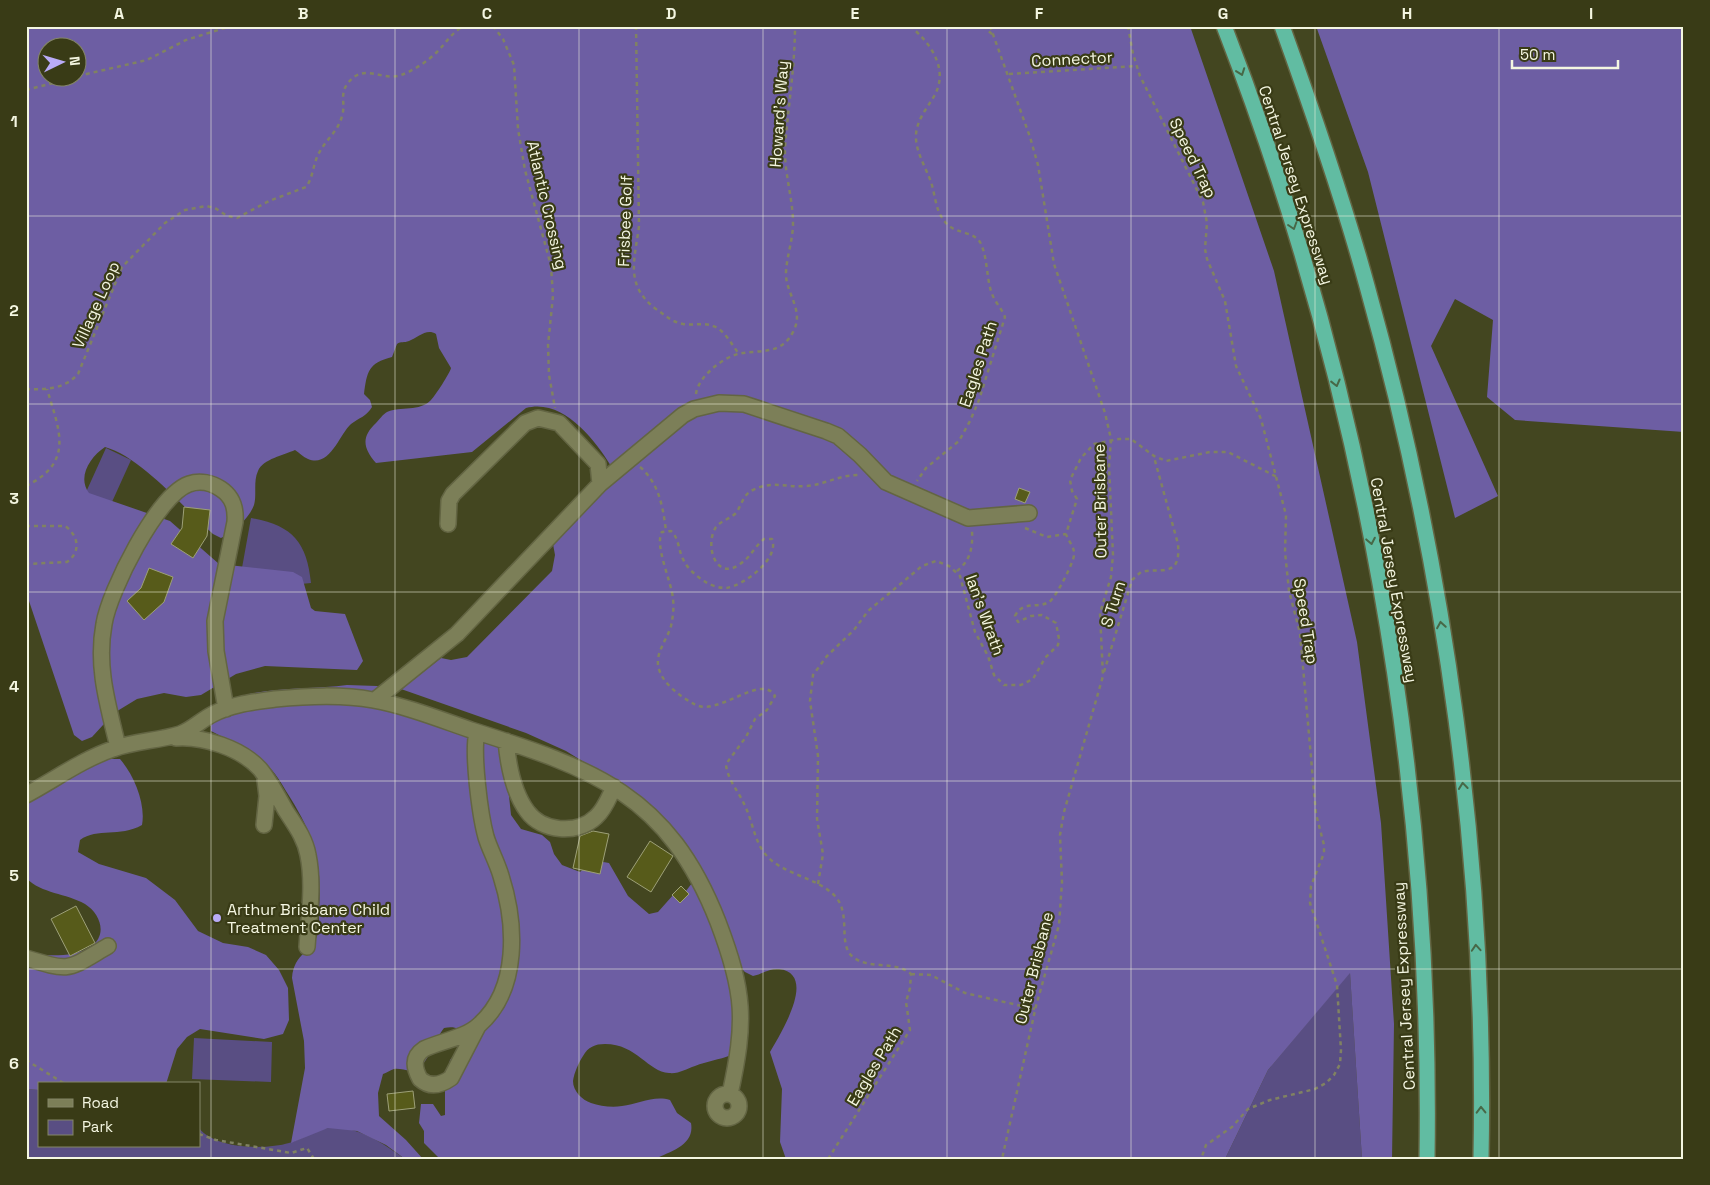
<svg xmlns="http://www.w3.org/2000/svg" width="1710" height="1185" viewBox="0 0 1710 1185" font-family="'Space Grotesk',sans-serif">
<rect width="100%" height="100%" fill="#434620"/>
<!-- green -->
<path fill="#594e83" d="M106 448 131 460 107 513 82 501Z
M251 518C292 525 307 542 311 583L249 589 240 579Z
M1350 972 1362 1159H1225L1268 1070Z
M194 1038 272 1042 271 1082 192 1079Z
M26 1089 39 1090V1146H199V1128C215 1149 265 1150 289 1143 302 1140 315 1129 328 1128 357 1125 383 1143 405 1159H26Z"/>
<!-- forest -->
<path fill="#6d5ea3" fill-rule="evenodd" d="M26 26H1190L1274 271 1357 642 1381 823 1394 1024 1392 1159H1362L1350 973 1268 1070 1225 1159H786L780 1142 782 1089 770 1052C779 1036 819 974 779 969 770 968 762 974 753 976L745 972 739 966 726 925 634 793 566 751 526 733 401 689 441 658 451 660 467 657 552 571 555 555 553 544 611 466C594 438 562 398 526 408L472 452 376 463C363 448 361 437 376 423 379 420 383 414 387 412 400 406 420 412 431 400 435 396 450 373 451 368L439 348 436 334C426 328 418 338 409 341 404 343 401 341 397 344L392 357C368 363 367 372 364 394L370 400 372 407C367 416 359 418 351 424 339 435 330 468 308 459 303 457 300 453 295 450 284 455 263 459 258 471 253 481 257 495 254 505 249 519 233 532 221 538L213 534C184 508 141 457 105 447 90 457 77 477 89 493L170 521 219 564 293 572 302 577 311 608 315 611 345 614 363 661 357 670 265 666 236 674 201 695 186 697 164 693 137 699 114 713 92 737 82 741 74 735 29 601 26 599ZM48 48H78V78H48Z
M1316 26H1684V432L1515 420 1487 397 1493 320 1455 299 1431 346 1498 496 1455 518 1368 172Z
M347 685 377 686 420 712 462 718 471 728 503 738 511 815 521 829 542 835 550 842 554 854 562 865 580 872C589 864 596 860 609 863L628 896 649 914 658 912 674 894 686 891 692 883 737 980 731 1055C719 1060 707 1061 695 1066 686 1069 679 1074 669 1073 648 1072 637 1044 605 1044 595 1044 588 1047 583 1056 579 1062 574 1073 573 1081 573 1091 582 1100 591 1103 600 1106 612 1108 622 1106 638 1104 654 1095 670 1100L677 1113 691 1123C695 1145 671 1151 655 1159H440L424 1143V1131L419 1123 421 1104H433L441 1116 445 1115V1088L450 1060 460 1048 466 1034C459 1028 454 1026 444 1028 435 1039 428 1066 414 1070 408 1072 401 1068 394 1069 391 1070 386 1073 383 1074L378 1093 379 1116 406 1140 423 1159H405L386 1145 357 1131 328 1128 291 1143 305 1068 304 1041 292 978C294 952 313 953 318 933 319 926 319 918 319 911 322 862 316 840 291 799 284 788 278 776 269 767 254 751 230 741 211 731V720C217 714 223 704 231 700 262 686 313 690 347 685Z
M99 759H120C134 775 146 804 142 825 119 838 98 827 80 840L78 852 99 864 146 878 175 900 198 931 223 943 248 947 266 955 279 970 288 988 289 1020 283 1034 264 1039 200 1029 187 1037 177 1049 166 1084H39V1090L26 1089V953C45 956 73 958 90 947 108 936 101 914 85 904 66 893 42 894 26 878V791Z"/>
<!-- building -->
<path fill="#575b1a" stroke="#9da078" d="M1019 488 1030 492 1025 503 1015 499Z
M184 507 210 510 207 536 193 558 171 544 182 528Z
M149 568 173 577 164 602 144 620 127 601 141 588Z
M593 831 609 834 600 874 573 868 580 836Z
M650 841 673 856 651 892 627 877Z
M681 886 689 894 680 903 672 895Z
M76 906 95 943 70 956 51 919Z
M413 1091 415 1108 389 1111 387 1094Z"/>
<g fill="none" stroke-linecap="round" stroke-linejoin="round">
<!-- minor casing -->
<g stroke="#636543" stroke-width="18">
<path id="minor" d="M600 484 683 415 694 409 719 403 744 404 826 431 838 436 860 455 886 482 968 518 1029 513
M375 700 457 634 600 484 598 464 559 423 538 418 525 423 453 494 449 501 448 524
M477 732C472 753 480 815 486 837 490 850 497 862 501 876 516 923 520 989 479 1025 465 1038 441 1041 424 1049 412 1057 414 1068 420 1079 430 1088 441 1085 451 1078L478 1026
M176 738C203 736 241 748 260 769 270 781 278 797 286 811 295 825 305 838 308 855 314 884 309 917 307 947
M506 741C508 763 513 792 527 811 542 832 577 835 596 817 605 809 609 797 614 787
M118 747C108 705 96 667 104 624 109 592 157 495 189 484 200 480 212 483 221 489 233 497 236 508 235 522L215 621 216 651 226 709
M26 795C54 780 83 759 113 749 134 741 158 741 180 734 192 730 201 720 213 714 232 704 254 702 275 699 307 696 341 694 373 700 406 706 439 719 471 730 594 769 668 794 718 922 745 993 746 1021 730 1094
M264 825 267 796 265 780
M26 958C72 972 67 970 108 946
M715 1106a12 12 0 1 1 24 0a12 12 0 1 1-24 0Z"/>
</g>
<!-- highway casing -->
<g stroke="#636543" stroke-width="18">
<path id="highway" d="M1224 26C1363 384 1433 775 1427 1159
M1282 26C1313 112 1343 198 1367 286 1446 568 1487 866 1481 1159"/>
</g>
<!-- path -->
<path stroke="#808262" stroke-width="2.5" stroke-dasharray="4 4" stroke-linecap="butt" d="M493 26 503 39 514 65 518 129 525 170 551 266 553 296 548 345 549 375 555 408
M636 26 639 226C635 259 624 285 656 309 665 315 672 322 683 324 693 326 704 322 713 326 724 329 732 345 739 354
M910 26C932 44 950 71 933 98 925 111 915 123 916 139 917 154 926 168 931 182 936 197 935 212 947 224 956 234 973 231 980 242 988 257 986 278 992 294 995 302 1002 309 1005 317L979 400 970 421 959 441 926 468 917 481
M983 26 993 35
M990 26 1030 137 1038 165 1054 264 1105 413 1111 439 1109 466 1113 555 1111 577 1100 613 1103 676 1064 812 1060 835 1062 882 1059 925 1036 1006 1002 1159
M1128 26 1133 54 1140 76 1203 202 1207 223 1205 249 1207 259 1225 301 1236 366 1261 419 1286 515 1285 552 1289 591 1300 633 1316 814 1324 845V853L1311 886 1310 903 1337 985 1341 1050 1340 1064 1334 1075 1326 1083 1315 1089 1270 1100 1248 1109 1232 1127 1206 1145 1201 1159
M1009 74 1136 66
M78 76 147 60 186 40 231 26
M26 90 72 78
M26 389C45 390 65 389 78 374L122 267 165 223 185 210 206 206 215 208 227 216 237 218 269 201 306 187C313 178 313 165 318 155 325 140 338 132 342 116 346 104 339 94 348 83 364 62 382 82 401 75 413 71 428 61 437 52 447 42 451 33 464 26
M696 394C698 377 722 358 738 354 761 349 782 356 794 330 804 309 785 293 786 272 787 255 793 240 793 223 793 198 784 173 785 147 788 107 795 67 795 26
M640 467C659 483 663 507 666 531
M26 486C75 462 59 430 47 389
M26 526H65C79 536 81 552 67 562L26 564
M1025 528 1047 537 1066 534
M957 571C970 561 973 548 972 531
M1104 672 1132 580 1141 572C1161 567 1181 579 1178 544L1154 457
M818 884 823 854 817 819 818 756 810 701 813 675 827 656 854 630 868 611 922 566 936 561 949 566 960 576 975 632 988 656 994 675 1004 685H1021L1033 679 1045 658 1058 645 1059 639 1056 623 1042 615 1031 616 1018 622 1015 616C1023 600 1037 609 1049 602 1055 599 1074 562 1074 555 1075 547 1068 541 1066 534L1077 499 1072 491 1070 480 1081 458 1094 444 1119 439H1131L1154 456 1166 461 1210 452H1228L1277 477
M911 974 931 975 965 993 1035 1009
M26 1060 65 1084
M199 1134 216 1140 291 1153 307 1148 314 1159
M828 1159 910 1030 906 1002 910 988 911 974C895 960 869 970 853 957 837 944 852 915 835 896 817 877 783 875 766 855 754 841 753 822 745 806 739 792 727 779 726 764L746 737 755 719 767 710 775 696C761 672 718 718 694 704 681 697 663 684 659 669 654 654 667 640 671 626 673 617 674 608 673 599 672 583 654 545 662 532L671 531C679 538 678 549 683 559 687 568 695 575 704 581 710 585 718 588 726 588 743 586 780 559 772 539H764C755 546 750 558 740 564 716 582 704 545 716 527 721 521 729 519 735 514 742 506 742 495 753 490 773 480 787 488 806 486 824 485 839 475 858 475"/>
<!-- minor -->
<use href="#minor" stroke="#7c7f58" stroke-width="15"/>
<!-- highway -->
<use href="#highway" stroke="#61bca2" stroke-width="15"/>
</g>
<!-- one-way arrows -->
<defs><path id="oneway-chevron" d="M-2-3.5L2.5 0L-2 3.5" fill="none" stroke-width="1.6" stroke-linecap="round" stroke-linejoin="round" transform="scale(1.25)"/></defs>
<g stroke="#476847">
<use href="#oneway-chevron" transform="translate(1241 72) rotate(70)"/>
<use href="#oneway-chevron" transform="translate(1293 226) rotate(72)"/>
<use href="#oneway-chevron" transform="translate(1336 383) rotate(76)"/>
<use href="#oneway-chevron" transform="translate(1371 541) rotate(79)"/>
<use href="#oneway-chevron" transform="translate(1441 625) rotate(-99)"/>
<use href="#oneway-chevron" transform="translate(1463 786) rotate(-96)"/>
<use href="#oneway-chevron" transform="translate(1476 948) rotate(-94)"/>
<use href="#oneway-chevron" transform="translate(1481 1110) rotate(-91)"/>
</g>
<!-- grid -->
<path fill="none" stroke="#f4f6e1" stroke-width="1" stroke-opacity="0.55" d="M211 26V1159M395 26V1159M579 26V1159M763 26V1159M947 26V1159M1131 26V1159M1315 26V1159M1499 26V1159M26 216H1684M26 404H1684M26 592H1684M26 781H1684M26 969H1684"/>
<!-- markers -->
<circle fill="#b9abf7" stroke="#393b16" stroke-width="2" cx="217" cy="918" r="5"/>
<g text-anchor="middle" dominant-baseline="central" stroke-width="4.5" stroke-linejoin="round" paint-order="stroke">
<!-- street labels -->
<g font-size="16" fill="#f4f6e1" stroke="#393b16">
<text transform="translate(1072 59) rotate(-3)">Connector</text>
<text transform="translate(779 114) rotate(-86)">Howard's Way</text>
<text transform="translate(1193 158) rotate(64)">Speed Trap</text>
<text transform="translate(1296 185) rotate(72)">Central Jersey Expressway</text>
<text transform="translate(547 205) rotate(77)">Atlantic Crossing</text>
<text transform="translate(625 221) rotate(-88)">Frisbee Golf</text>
<text transform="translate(96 305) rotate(-66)">Village Loop</text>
<text transform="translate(978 364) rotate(-72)">Eagles Path</text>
<text transform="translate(1100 501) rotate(-91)">Outer Brisbane</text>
<text transform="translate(1394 580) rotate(80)">Central Jersey Expressway</text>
<text transform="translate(1113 604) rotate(-72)">S Turn</text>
<text transform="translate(985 615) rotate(70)">Ian's Wrath</text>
<text transform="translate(1306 621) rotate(81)">Speed Trap</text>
<text transform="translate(1034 968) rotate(-76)">Outer Brisbane</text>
<text transform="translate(1404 986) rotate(-93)">Central Jersey Expressway</text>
<text transform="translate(874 1066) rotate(-59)">Eagles Path</text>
</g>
<!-- poi labels -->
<g font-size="16" fill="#f4f6e1" stroke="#393b16" text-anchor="start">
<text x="227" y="909">Arthur Brisbane Child<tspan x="227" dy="18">Treatment Center</tspan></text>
</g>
</g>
<!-- border -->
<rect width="1710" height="1185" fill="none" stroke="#393b16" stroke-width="55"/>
<!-- legend -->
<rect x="38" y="1082" width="162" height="65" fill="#393b16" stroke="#848667"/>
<rect x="48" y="1099" width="25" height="8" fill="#7c7f58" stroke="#848667"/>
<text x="82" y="1108" font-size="15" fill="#f4f6e1">Road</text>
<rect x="48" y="1120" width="25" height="15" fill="#594e83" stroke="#848667"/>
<text x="82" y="1132" font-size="15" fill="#f4f6e1">Park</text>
<!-- north arrow -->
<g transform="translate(62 62) rotate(85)"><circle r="24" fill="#393b16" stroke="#848667"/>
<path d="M0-4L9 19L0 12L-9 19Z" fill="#b9abf7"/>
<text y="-8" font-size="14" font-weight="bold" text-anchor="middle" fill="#f4f6e1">N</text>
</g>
<!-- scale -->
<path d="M1512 60v8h106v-8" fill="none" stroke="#f4f6e1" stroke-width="2.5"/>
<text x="1520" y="60" font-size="15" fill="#f4f6e1" stroke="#393b16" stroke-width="4" paint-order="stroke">50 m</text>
<rect x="28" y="28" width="1654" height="1130" fill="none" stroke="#f4f6e1" stroke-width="2"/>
<g font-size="16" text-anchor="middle" font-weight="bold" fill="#f4f6e1">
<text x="119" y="19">A</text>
<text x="303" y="19">B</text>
<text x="487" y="19">C</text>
<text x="671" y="19">D</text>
<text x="855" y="19">E</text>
<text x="1039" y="19">F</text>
<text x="1223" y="19">G</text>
<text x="1407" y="19">H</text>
<text x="1591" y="19">I</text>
<text x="14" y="127">1</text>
<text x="14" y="316">2</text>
<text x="14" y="504">3</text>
<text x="14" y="692">4</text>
<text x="14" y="881">5</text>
<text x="14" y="1069">6</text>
</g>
</svg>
